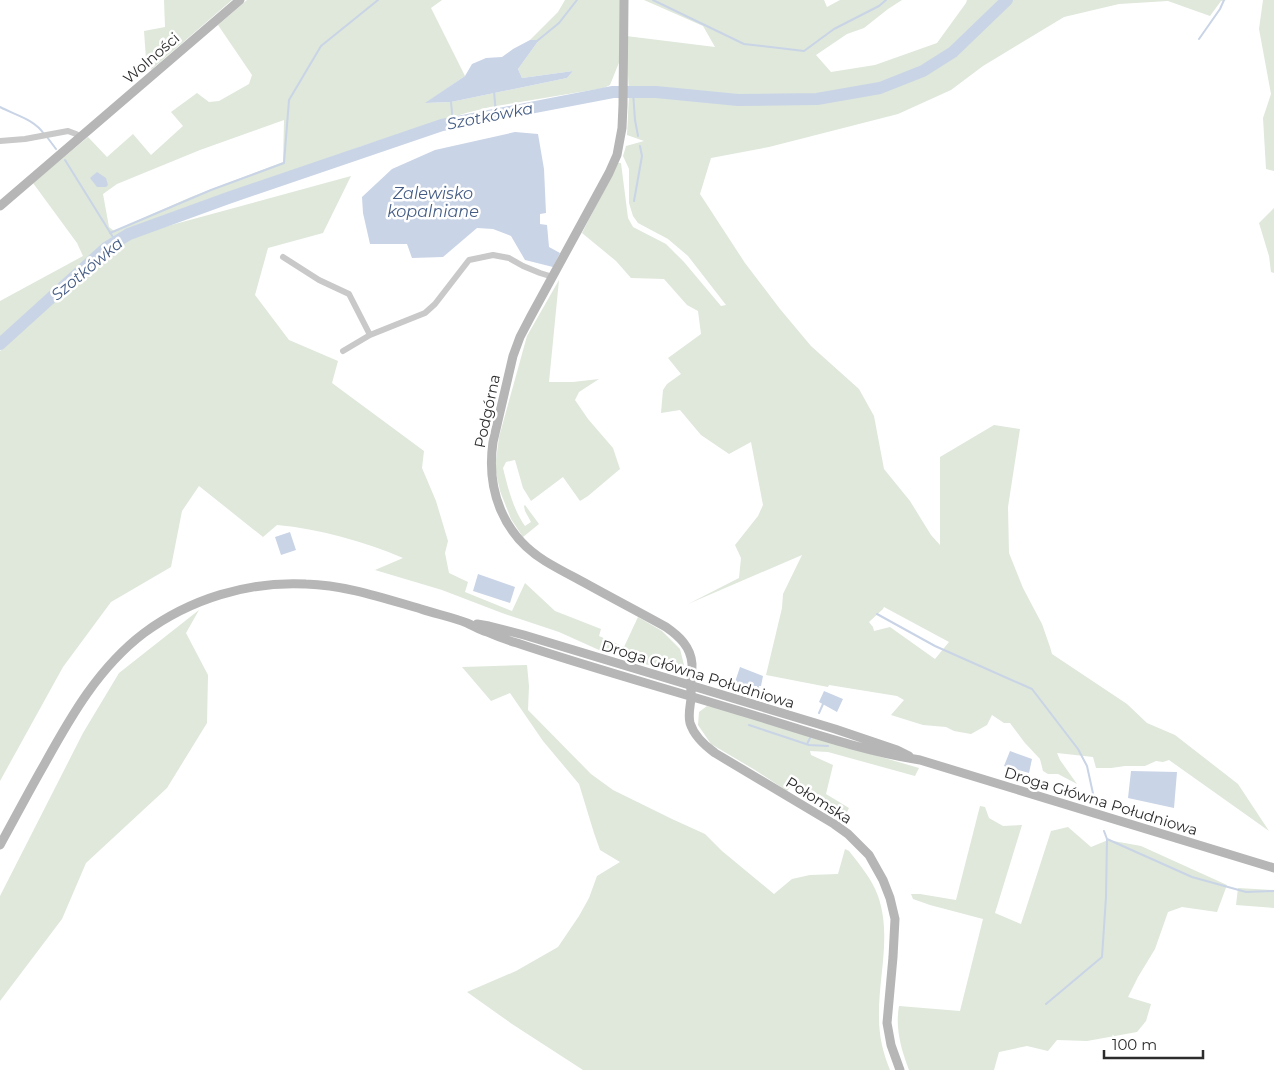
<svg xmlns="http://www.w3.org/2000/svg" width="1274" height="1070" viewBox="0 0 1274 1070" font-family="Montserrat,sans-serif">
<rect width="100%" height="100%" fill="#fff"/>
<!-- green -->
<path fill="#dfe8db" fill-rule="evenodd" d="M164 0H232L151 70 146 59 144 31 165 27Z
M247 0H442L431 8 465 76 426 103 451 102 567 78 573 71 522 78 518 69 539 40H530L558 12 565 0H622L620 60 610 85 604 88 490 107 466 113 362 146 257 186 121 235 89 259 0 340V301L83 256 77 243 33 183 88 137 107 157 133 134 151 155 183 126 171 112 197 93 209 102 219 101 249 84 252 75 218 25ZM284 120 283 162 191 197 114 231 109 227 103 194 117 184 200 150Z
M644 0H824L827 7 840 0H902L888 9 864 28 847 34 816 55 831 72 875 65 937 43 966 3 967 0H1227L1221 1 1210 16 1168 1 1119 4 1064 17 983 66 951 90 898 114 769 147 711 158 700 194 745 263 780 309 811 346 859 389 874 416 884 469 910 501 931 535 940 545V457L994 425 1020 429 1008 507 1009 553 1023 588 1042 624 1050 647 1052 654 1127 704 1147 723 1175 735 1238 784 1269 831 1169 760 1163 762 1156 761 1145 766H1125L1111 768H1096L1093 757 1057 753 1060 760 1077 784 1058 774H1048L1043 771 1040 759 1025 743 1010 723H1004L992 715 987 725 971 734 954 731 946 727 923 725 891 715 904 700 897 696 829 685 828 687 766 675 782 608 783 594 802 555 688 604 739 578 741 558 735 545 758 516 763 505 751 442 729 454 701 435 680 410 661 413 663 390 667 384 681 374 668 358 701 334 698 311 687 305 664 279 631 278 616 261 582 233 618 163H621L628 218 633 227 666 244 684 262 721 306 726 305 688 256 668 239 638 223 633 216 629 203V169L623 156 626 146 644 141 627 135 629 94 626 36 715 47 703 26ZM884 607 949 642 935 659 890 627 874 631 873 627 869 622 883 609Z
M1263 0H1274V171L1266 169 1263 118 1271 94 1259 29Z
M351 176 323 233 268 248 255 295 289 340 338 361 332 383 424 451 422 468 436 501 448 541 445 553 449 573 468 582 465 592 512 611 525 583 555 611 601 629 599 636 624 647 638 617 662 631 680 649 684 665 678 674 599 650 559 632 502 613 442 590 375 570 403 558C363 541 320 529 277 525L263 537 199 486 182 511 171 567 111 602 63 667 0 781V351L94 263 117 245 142 233Z
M1274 208V273L1271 272 1269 256 1259 223Z
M559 280 549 382H573L599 379 579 392 575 400 588 419 613 448 620 469 588 496 580 501 563 477 531 501 523 488 515 460 506 462 503 468C508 488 513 509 525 526L531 522 525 511 524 506 525 505 539 524 523 537 511 519 500 491 495 468 499 437 527 336Z
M199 610 186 633 208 675 207 723 167 788 86 863 62 919 0 1001V896L83 733 119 673Z
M527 665 529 686 528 710 591 774 613 790 672 819 705 834 722 851 774 894 792 879 810 875 838 874 845 849 849 851C860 865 872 879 878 896 892 936 878 977 879 1018 879 1036 883 1053 890 1070H583L512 1024 467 992 516 971 558 947 579 916 589 898 597 876 620 862 600 850 594 833 579 784 543 741 510 693 491 701 462 667Z
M707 706 718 708 833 743 919 768 915 776 828 752 810 751 811 755 833 765 826 794 849 808 842 822 829 813 831 806 826 804 821 808 805 797 798 788 792 785 787 791 755 770 711 744 698 725 699 712Z
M980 806 985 807 989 818 1003 826 1022 825 995 913 1021 924 1051 831 1068 827 1091 847 1108 840 1141 846 1227 885 1217 912 1182 907 1168 912 1155 949 1138 977 1128 997 1151 1004 1146 1021 1137 1032 1087 1041 1057 1040 1048 1051 1027 1046 999 1052 994 1070H909C901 1049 895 1028 899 1006L960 1011 983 919 930 905 913 899 911 894H920L956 900Z
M1238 888 1274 890V908L1236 905Z"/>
<!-- water -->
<path fill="#c9d4e6" d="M530 40H539L518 69 522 78 573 71 567 78 451 102 425 103 465 76 472 64 486 58 502 57 513 49Z
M515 132 538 134 544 169 546 213 540 214V224L547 225 549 247 560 253 553 267 525 260 511 236 493 229 477 228 443 257 412 258 407 244H370L363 213 362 197 392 169 435 150Z
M97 172 106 178 108 185 106 187H97L90 178Z
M290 532 296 550 281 555 275 537Z
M478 574 515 587 510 603 473 591Z
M740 667 763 676 761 686H755L735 682Z
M824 691 843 699 837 712 819 702Z
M1010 751 1032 759 1029 773 1004 766Z
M1131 771 1177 772 1174 808 1128 798Z"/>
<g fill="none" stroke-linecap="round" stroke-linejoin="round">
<!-- stream -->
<path stroke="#c9d4e6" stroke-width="2" d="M653 0 744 44 804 51 834 29 879 6 886 0
M1199 39 1220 9 1224 0
M537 41 559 23 577 0
M494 91 496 114
M633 92 635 120 638 136
M451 102 453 123
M0 107C15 115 34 119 44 134
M47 137 56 149
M65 160 116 242
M634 201 642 156 640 146
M110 233 211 190 284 163 289 100 321 46 378 0
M877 614 935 646 1032 689 1078 749 1087 766 1094 798
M758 686 759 695
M819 713 823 704
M749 725 809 745 828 746
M807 744 810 738
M1107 839 1192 877 1246 892 1274 891
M1046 1004 1102 957 1106 897 1107 839 1104 831"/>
<!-- river -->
<path stroke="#c9d4e6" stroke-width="12" d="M0 344 106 248 129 234 228 198 442 125 613 92H656L738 100 817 99 880 88 923 71 953 52 1007 0"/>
<!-- street -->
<path stroke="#c9c9c9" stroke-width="6" d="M0 141 25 139 68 131 76 134 80 137
M283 257 319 280 349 294 370 335
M343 351 370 335 425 313 435 304 469 260 493 255 509 258 523 266 540 273 553 277"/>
<!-- secondary -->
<path stroke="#b6b6b6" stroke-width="9" d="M624 0 623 105 622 128 617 155 609 173 531 316 520 337 513 356 493 442C486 490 503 535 545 561 558 569 572 576 585 583 612 598 639 612 666 627 679 636 691 647 692 664 692 671 691 677 691 684 690 689 692 694 691 699 690 707 688 715 690 723 694 736 704 745 715 753L834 824 848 834 869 855 883 880 890 898 895 919 893 957 887 1023 891 1045 900 1070
M0 206 240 0
M477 624 489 626 524 635 835 729 897 750 909 756
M0 845C15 818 29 791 44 765 71 716 99 667 144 633 190 599 248 581 306 584 345 585 383 598 421 609 436 614 452 617 467 623 474 626 480 630 487 632 496 636 507 640 517 643 588 667 661 687 733 709 795 727 856 750 920 760L1274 868"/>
</g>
<g text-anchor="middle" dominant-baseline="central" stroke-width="5" stroke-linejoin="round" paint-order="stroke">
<!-- street labels -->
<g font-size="15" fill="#2c2c2c" stroke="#fff">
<text transform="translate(151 58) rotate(-41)">Wolności</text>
<text transform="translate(487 411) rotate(-78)">Podgórna</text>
<text transform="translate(698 674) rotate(17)">Droga Główna Południowa</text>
<text transform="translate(819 800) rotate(32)">Połomska</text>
<text transform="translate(1101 801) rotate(17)">Droga Główna Południowa</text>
</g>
<!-- water labels -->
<g font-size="16" font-style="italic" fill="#445c84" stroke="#fff">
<text transform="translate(490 116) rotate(-11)">Szotkówka</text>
<text x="433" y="193">Zalewisko<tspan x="433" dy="18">kopalniane</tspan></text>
<text transform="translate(87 269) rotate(-40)">Szotkówka</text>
</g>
</g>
<!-- scale -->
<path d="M1104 1050v8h99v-8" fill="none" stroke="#2c2c2c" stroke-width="2.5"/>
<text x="1112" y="1050" font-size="15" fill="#2c2c2c" stroke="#ffffff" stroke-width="4" paint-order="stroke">100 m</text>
</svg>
